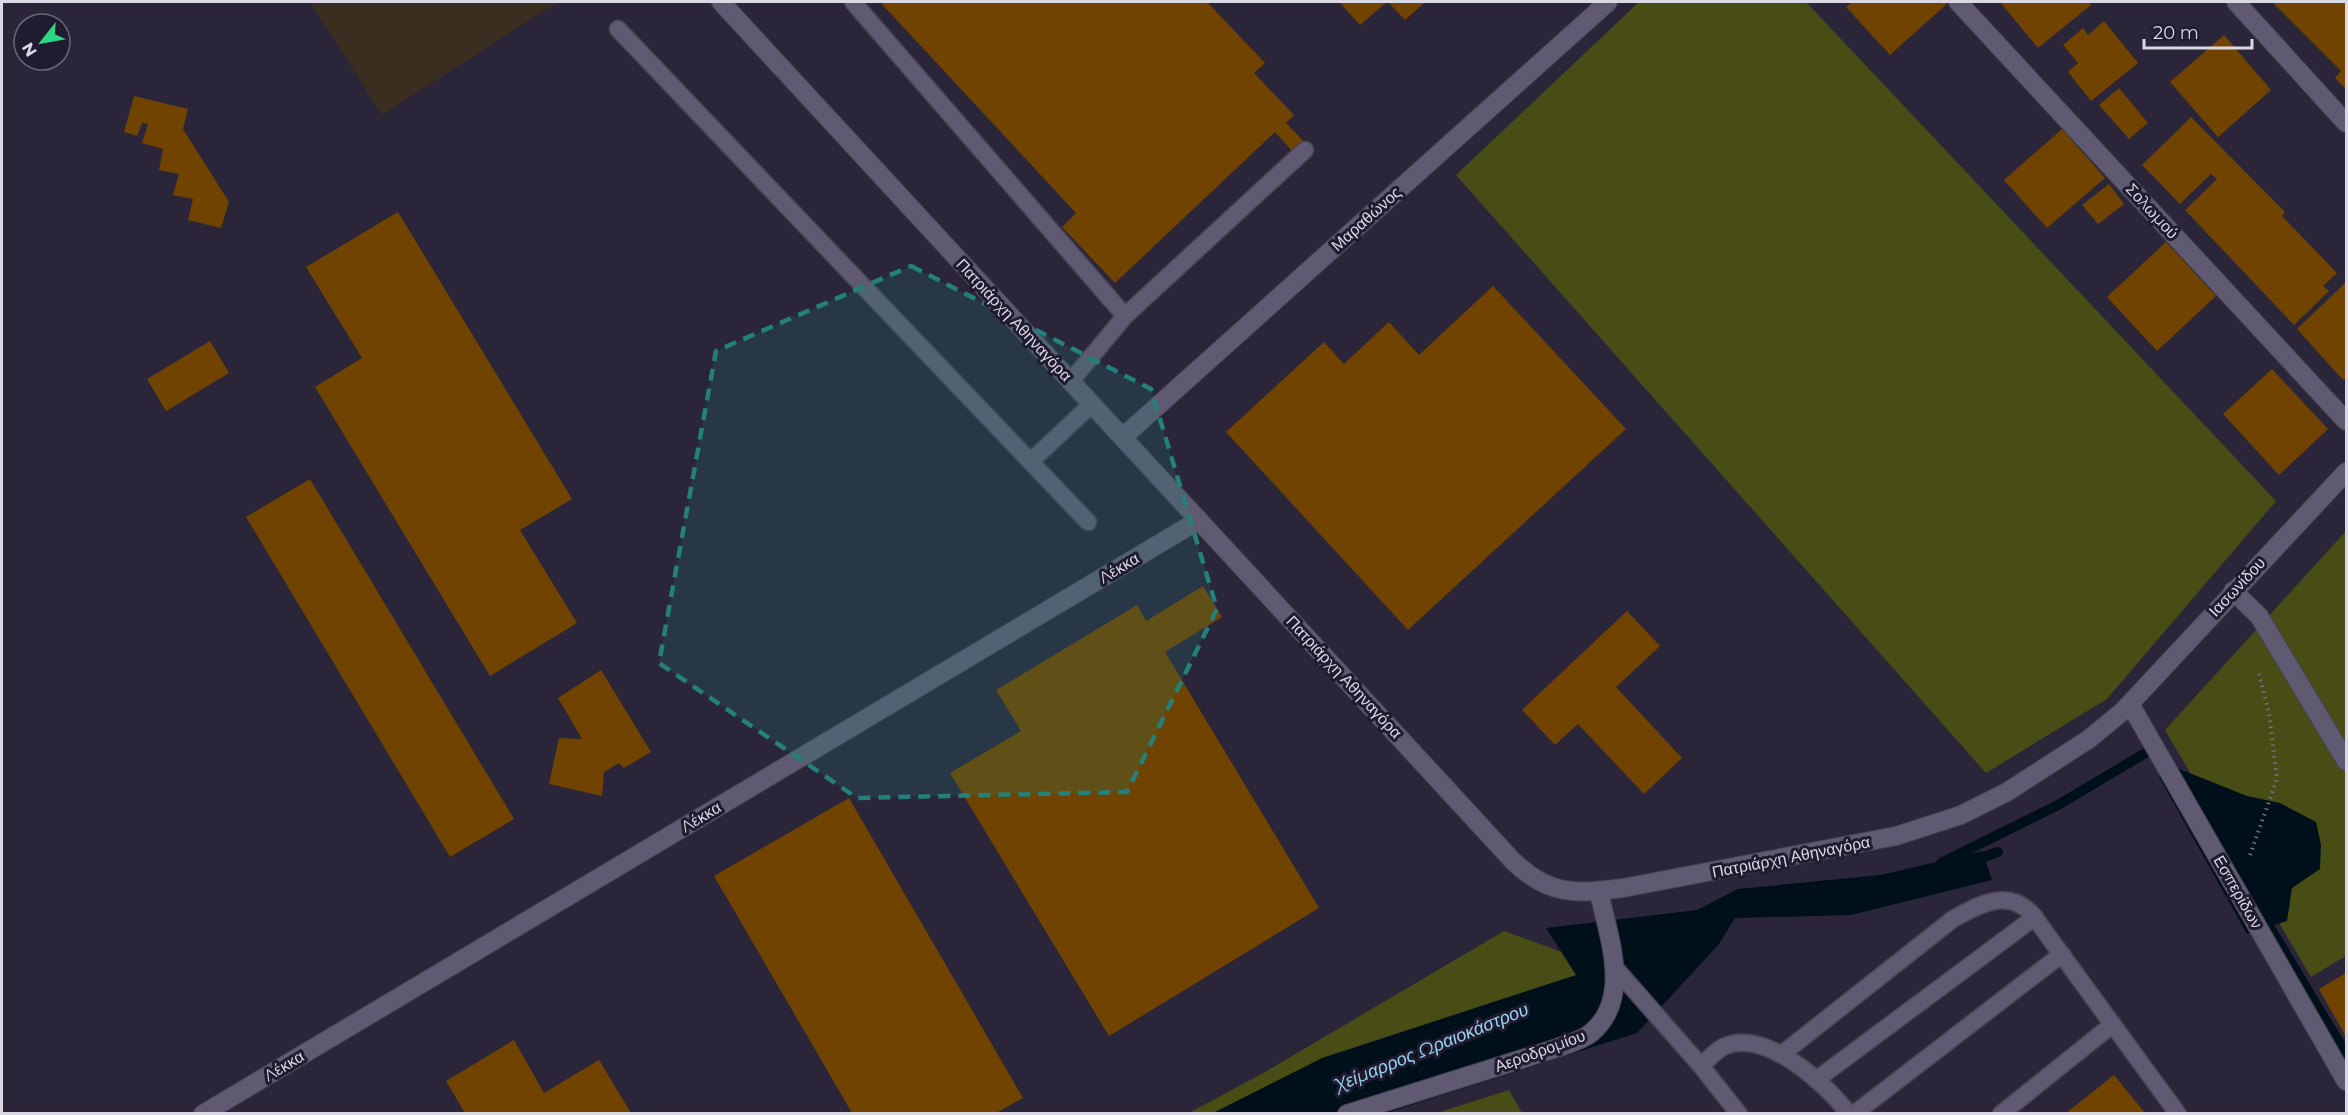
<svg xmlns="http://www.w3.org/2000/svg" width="2348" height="1115" viewBox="0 0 2348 1115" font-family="Montserrat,sans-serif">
<rect width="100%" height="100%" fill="#2a2539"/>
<!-- commercial -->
<path fill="#392e1f" d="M310 2H558L382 115Z"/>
<!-- green -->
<path fill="#484d16" d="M1639 2H1806L2276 501 2107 699 1986 773 1456 175Z
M2346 531V956L2311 977 2165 730Z
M1504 931 1570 955 1582 981 1321 1113 1187 1114 1265 1072Z
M1509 1090 1522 1113H1437Z"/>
<!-- water -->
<path fill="#00101b" d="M2172 766 2247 796 2280 803 2316 822 2321 845 2320 869 2292 888 2287 921 2247 934 2159 777Z
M1982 851 1992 880 1851 915 1735 918 1719 944 1637 1033 1386 1113 1211 1114 1322 1058 1576 975 1546 928 1697 910 1738 889 1881 875Z"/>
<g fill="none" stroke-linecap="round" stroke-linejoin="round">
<!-- stream -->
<path stroke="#00101b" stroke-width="10" d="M1972 861 1998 852
M1941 863 2058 805 2159 745
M2263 916 2346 1054"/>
</g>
<!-- building -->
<path fill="#704400" d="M880 2H1207L1265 63 1254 73 1294 115 1286 123 1307 145 1296 155 1275 132 1115 283 1062 227 1076 213Z
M1339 2H1387L1360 25Z
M1388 2H1425L1405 20Z
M1852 2H1949L1890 55 1846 7Z
M2000 2H2089L2091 5 2038 48Z
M2272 2H2346V89L2335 78 2341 71Z
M2104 21 2138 63 2091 101 2068 72 2078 63 2063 45 2083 28 2088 35Z
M2224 35 2271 90 2218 137 2170 82Z
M2119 88 2148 123 2129 139 2099 105Z
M134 96 188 109 183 129 229 202 221 228 188 220 193 199 173 195 179 174 159 170 163 149 142 143 148 124 142 123 137 136 124 132Z
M2191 117 2285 212 2282 216 2337 273 2323 286 2329 291 2294 325 2185 210 2217 179 2211 174 2180 204 2142 165Z
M2062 129 2105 178 2047 228 2004 180Z
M2109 184 2124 204 2098 224 2082 205Z
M398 212 572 499 520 530 577 623 490 676 315 387 362 358 306 267Z
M2166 242 2216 296 2157 351 2107 297Z
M2346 282V377L2343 380 2297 329Z
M1493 286 1626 429 1408 630 1226 432 1324 342 1344 364 1389 322 1419 355Z
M210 341 229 373 166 411 147 379Z
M2272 369 2328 429 2279 475 2223 414Z
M310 479 514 819 450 857 246 517Z
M1203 586 1222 617 1165 652 1319 908 1109 1036 950 773 1021 731 996 690 1137 605 1146 621Z
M1627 611 1660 646 1616 687 1682 758 1644 794 1578 724 1555 745 1522 710Z
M601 670 651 752 624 768 619 763 604 772 602 796 549 784 559 738 582 739 558 698Z
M849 798 1023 1098 996 1113H852L714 876Z
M2346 973V1037L2319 989Z
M514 1040 544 1093 599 1060 631 1113H465L446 1081Z
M2114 1075 2145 1113H2066Z"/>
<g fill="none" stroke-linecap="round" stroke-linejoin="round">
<!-- service casing -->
<g stroke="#464353" stroke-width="19">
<path id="service" d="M853 2 1125 316 1071 381
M618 29 1088 522
M1125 316 1305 150
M1031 461 1092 404
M1615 968 1701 1066 1739 1114
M1782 1054 1953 919C1980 904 2008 888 2032 914L2178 1114
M1701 1066C1708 1060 1715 1051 1723 1047 1765 1027 1826 1084 1849 1114
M1816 1080 2035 917
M1854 1114 2062 954
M2001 1114 2113 1024"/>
</g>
<!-- minor casing -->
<g stroke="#464353" stroke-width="20">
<path id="minor" d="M1958 2 2346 421
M2236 2 2346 123
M2233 591 2259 616 2346 761
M203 1114 1199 520
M1347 1114 1557 1048C1568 1044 1583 1040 1591 1033 1633 998 1608 936 1599 892"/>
</g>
<!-- tertiary casing -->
<g stroke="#464353" stroke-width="20">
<path id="tertiary" d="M721 2 1513 861C1549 896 1575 894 1623 888L1896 836 1961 815 2007 792 2089 739 2123 711 2346 472
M1123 437 1608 2
M2130 704 2346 1081"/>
</g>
<!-- path -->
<path stroke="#736f80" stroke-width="4" stroke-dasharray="1.5 4.5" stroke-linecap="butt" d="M2250 855 2277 779 2269 713 2259 674"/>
<!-- service -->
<use href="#service" stroke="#5f5a71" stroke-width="16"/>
<!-- minor -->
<use href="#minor" stroke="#5f5a71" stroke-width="18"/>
<!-- tertiary -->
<use href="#tertiary" stroke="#5f5a71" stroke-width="18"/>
</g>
<!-- marked area -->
<path fill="#23807a" fill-opacity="0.2" stroke="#23807a" stroke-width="4.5" stroke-dasharray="12 8" stroke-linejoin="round" d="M911 266 1151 389 1217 609 1127 792 857 798 659 663 716 351Z"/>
<g text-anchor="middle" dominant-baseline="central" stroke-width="6" stroke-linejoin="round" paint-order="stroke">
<!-- street labels -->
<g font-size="16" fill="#dad8e5" stroke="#201b2f">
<text transform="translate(2152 211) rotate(47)">Σολωμού</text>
<text transform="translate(1366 219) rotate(-42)">Μαραθώνος</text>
<text transform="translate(1014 320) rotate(47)">Πατριάρχη Αθηναγόρα</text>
<text transform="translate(1119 568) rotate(-31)">Λέκκα</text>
<text transform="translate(2237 587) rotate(-47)">Ιασωνίδου</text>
<text transform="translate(1344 677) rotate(47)">Πατριάρχη Αθηναγόρα</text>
<text transform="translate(701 817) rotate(-31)">Λέκκα</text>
<text transform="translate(1791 857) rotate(-11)">Πατριάρχη Αθηναγόρα</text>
<text transform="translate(2238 892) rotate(60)">Εσπερίδων</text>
<text transform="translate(1540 1051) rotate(-20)">Αεροδρομίου</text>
<text transform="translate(284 1066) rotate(-31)">Λέκκα</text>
</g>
<!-- water labels -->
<g font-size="18" font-style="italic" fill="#98d3f2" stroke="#201b2f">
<text transform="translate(1432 1047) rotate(-22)">Χείμαρρος Ωραιοκάστρου</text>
</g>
</g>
<!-- border -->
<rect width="2348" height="1115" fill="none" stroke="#dad8e5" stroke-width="6"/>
<!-- north arrow -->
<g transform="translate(42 42) rotate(239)"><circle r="28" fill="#201b2f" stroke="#6a6778" stroke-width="1.5"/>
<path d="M0-4.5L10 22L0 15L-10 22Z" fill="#2cd884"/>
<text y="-9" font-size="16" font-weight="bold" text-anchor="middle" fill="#dad8e5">N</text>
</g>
<!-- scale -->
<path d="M2144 39v9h108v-9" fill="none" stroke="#dad8e5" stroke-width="3"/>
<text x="2153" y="39" font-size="18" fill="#dad8e5" stroke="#201b2f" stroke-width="4.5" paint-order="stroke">20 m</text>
</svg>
